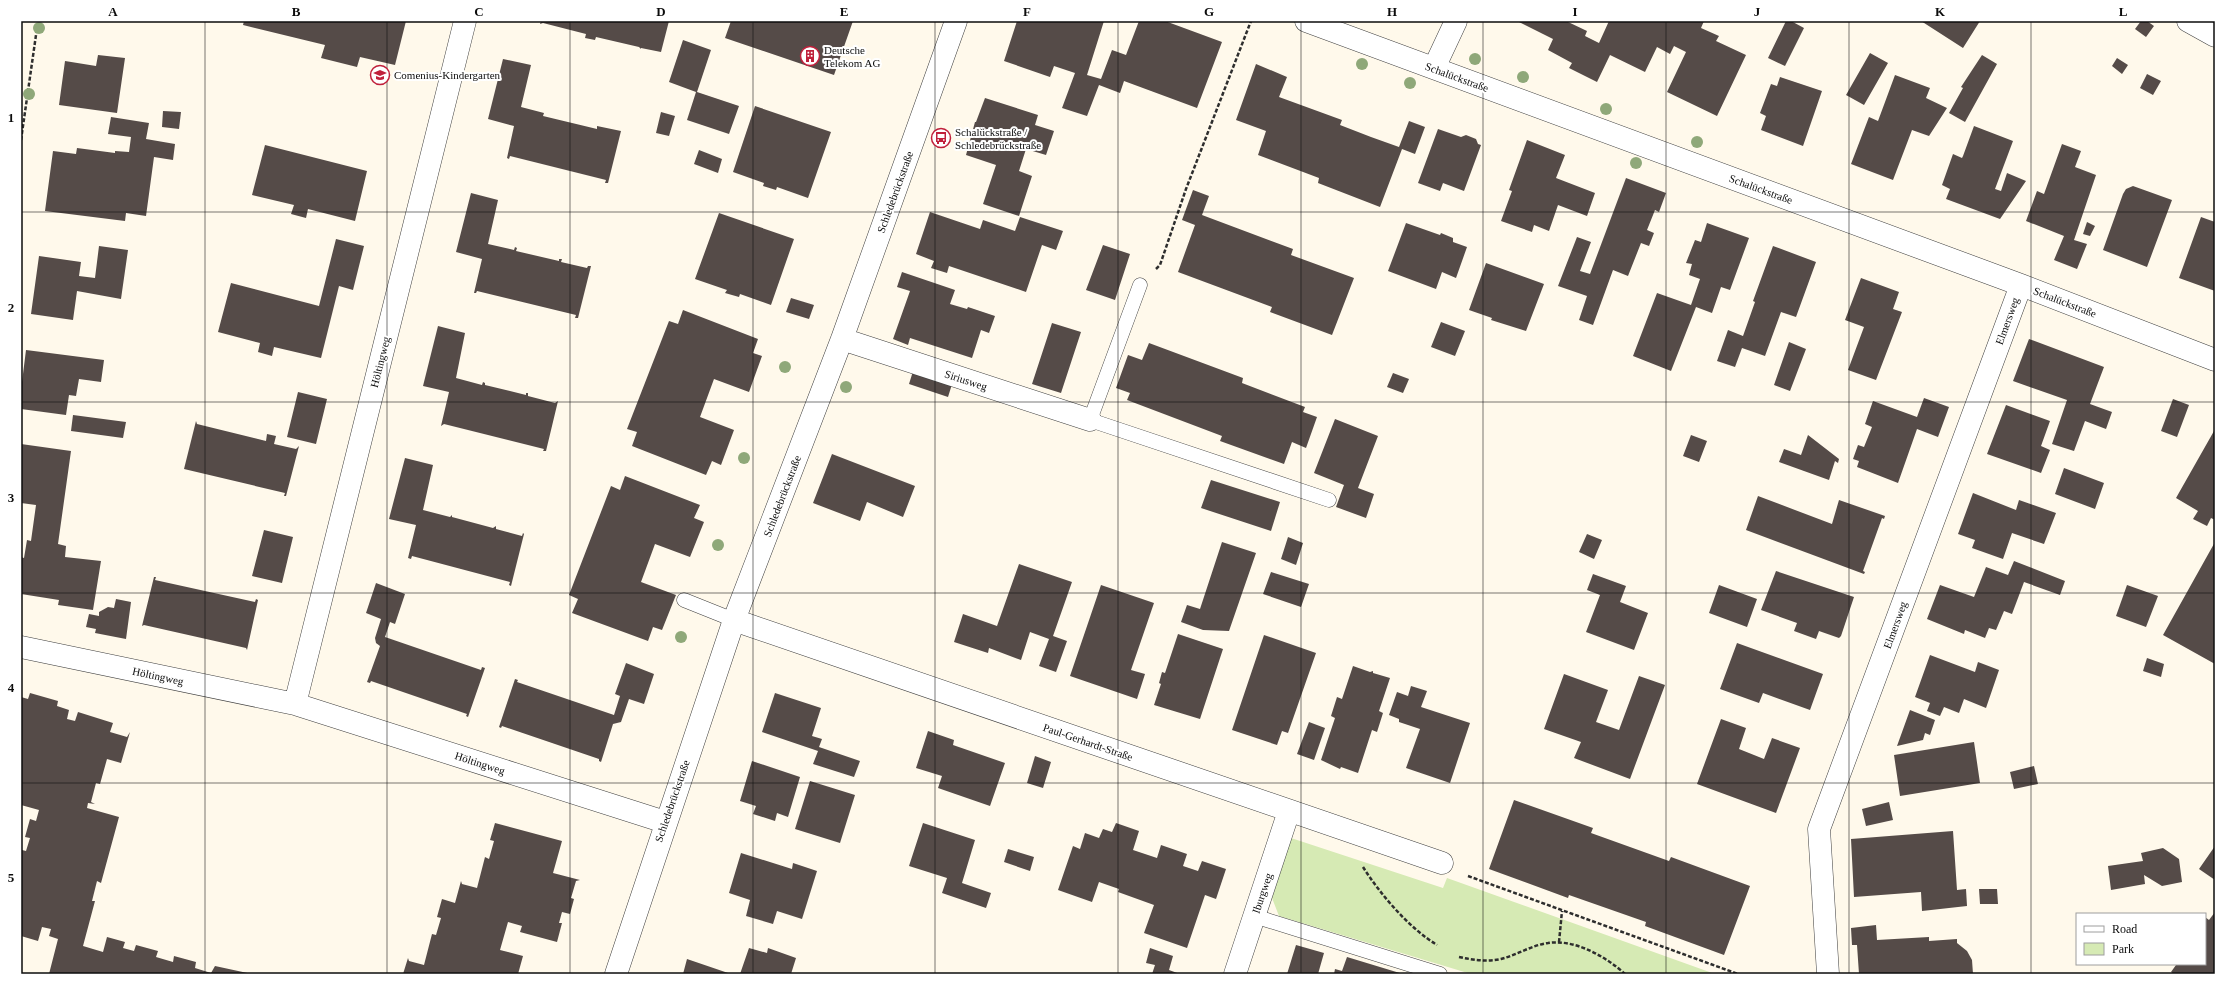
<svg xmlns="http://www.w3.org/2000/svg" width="2236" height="995" viewBox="0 0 2236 995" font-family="Georgia,serif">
<rect width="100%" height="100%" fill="#fff9eb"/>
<!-- green -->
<path fill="#d6eab4" d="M1291 838 1443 888 1447 878 1715 974H1471L1279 916 1272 898Z"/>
<!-- building -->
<path fill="#554b48" d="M244 21H406L395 65 360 57 357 67 321 58 325 45 243 25Z
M541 21H669L661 52 641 48V49L639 47 596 37 595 40 585 38 586 34 543 23 540 24Z
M731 21H853L834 75 725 38Z
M1017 21H1104L1087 75 1101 79 1112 50 1126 55 1139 21H1165L1222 42 1197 108 1124 81 1120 93 1099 85 1087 116 1062 108 1075 73 1054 66 1050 77 1004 61Z
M1517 21H1566L1587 31 1585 36 1599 43 1609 21H1704L1701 28 1719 36 1716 41 1746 55 1717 116 1667 92 1686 52 1674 46 1670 54 1657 47 1645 72 1610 55 1597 82 1569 68 1572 63 1548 50 1553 39Z
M1786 21H1791L1804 28 1785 66 1768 58Z
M1921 21H1980L1963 48Z
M2141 21H2147L2154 26 2146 37 2135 29Z
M683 40 711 50 697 92 739 106 729 134 687 120 696 92 669 82Z
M1870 53 1888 63 1864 105 1846 95Z
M98 55 125 58 117 113 59 105 65 61 96 66Z
M1982 55 1997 64 1965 122 1949 113 1963 88 1961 87Z
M2117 58 2128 65 2122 74 2112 66Z
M503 59 531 65 521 107 544 113 543 116 597 129V126L621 131 608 183H605L606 180 510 156 509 159 507 158 514 126 488 119Z
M1256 64 1287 77 1279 97 1342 120 1340 125 1371 137 1399 147 1409 121 1425 127 1415 154 1402 149 1380 207 1318 183 1319 178 1258 155 1266 131 1236 120Z
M2147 74 2161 81 2153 95 2140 88Z
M1895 75 1930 88 1926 98 1947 108 1929 136 1912 130 1893 180 1851 164 1869 117 1878 121Z
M1780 77 1822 91 1803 146 1761 130 1766 116 1760 113 1771 84 1777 86Z
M985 98 1038 115 1035 125 1054 131 1046 155 1026 149 1019 171 1032 176 1019 216 983 204 996 165 966 155 975 122H976Z
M755 106 831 132 808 198 777 187 776 190 763 186 764 183 733 172Z
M163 111 181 112 179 129 162 127Z
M661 112 675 116 669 136 656 133Z
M111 117 149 123 146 139 175 144 173 160 154 157 146 216 126 213 125 221 45 211 53 151 76 154 77 148 115 153V151L129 152 131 137 108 134Z
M1974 126 2013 141 1995 189 2001 191 2007 173 2026 181 2000 219 1946 199 1950 189 1942 185 1953 154 1962 158 1963 156Z
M1438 129 1461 137 1466 135 1476 139 1478 144 1481 145 1464 191 1443 183 1440 191 1418 183Z
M1527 140 1565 155 1556 178 1595 193 1587 216 1558 205 1549 231 1534 225 1532 232 1501 221 1512 191 1509 190Z
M2062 144 2081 151 2075 167 2096 175 2074 240 2087 244 2077 269 2054 260 2064 236 2026 221 2037 191 2044 194Z
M265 145 367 171 355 221 308 209 306 218 291 214 294 205 252 195Z
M699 150 722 159 718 173 694 164Z
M1626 178 1666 193 1659 212 1655 210 1647 230 1654 233 1649 246 1641 243 1628 276 1613 270 1593 325 1579 320 1587 296 1558 286 1577 237 1591 242 1580 271 1590 274Z
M2133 186 2172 200 2147 267 2103 250 2123 194 2126 189Z
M1193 190 1209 196 1202 215 1293 249 1291 255 1354 278 1332 335 1270 312 1272 307 1178 272 1195 225 1182 220Z
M471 193 498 200 488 244 514 250 515 247 517 248 516 251 559 261V259H562L561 262 587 268 588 266H591L578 318H575L576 315 477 291 476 293H474L482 259 456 252Z
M930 212 980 229 983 220 1015 231 1020 217 1063 231 1056 250 1042 245 1026 292 949 266 947 273 931 268 934 261 916 254Z
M719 213 794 239 771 305 740 294 739 297 725 293 727 290 695 279Z
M2201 217 2215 222V291L2179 278Z
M2087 222 2095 226 2090 236 2083 234Z
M1406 223 1440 235 1441 233 1453 238V242L1467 247 1456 278 1442 272 1436 289 1388 271Z
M1707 223 1749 238 1730 290 1721 287 1712 313 1696 307 1671 371 1633 356 1657 293 1691 305 1700 279 1689 275 1692 264 1686 263 1695 240 1701 242Z
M336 239 364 246 353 290 339 286 321 358 274 347 272 356 258 352 260 343 218 332 231 283 319 306Z
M1103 245 1130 254 1115 300 1086 290Z
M99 246 128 250 121 299 77 291 73 320 31 314 39 256 81 262 79 276 95 278Z
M1773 246 1816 262 1796 317 1781 312 1765 356 1742 348 1735 367 1717 361 1728 330 1743 336 1755 302 1753 301Z
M1486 263 1544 284 1526 331 1491 320 1492 318 1469 310Z
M902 272 955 290 950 304 967 309 968 307 995 316 989 333 981 330 972 358 910 338 908 345 893 339 910 291 897 287Z
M1861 278 1899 292 1893 309 1902 312 1876 380 1848 370 1864 327 1845 320Z
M791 298 814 305 809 319 786 312Z
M683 310 758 339 753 353 762 356 749 392 714 379 700 417 734 430 721 465 712 461 706 475 632 446 637 432 627 429 669 321 678 324Z
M1441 322 1465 331 1455 356 1431 347Z
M1052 323 1081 332 1061 393 1032 384Z
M438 326 465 333 456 378 482 385 483 382 485 383V385L526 395V393H528V396L555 403 558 401 546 451H543L544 449 444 424 441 426 449 392 423 386Z
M2029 339 2104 367 2090 404 2112 412 2106 429 2085 421 2074 451 2052 444 2067 400 2013 381Z
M1789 342 1806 349 1790 391 1774 385Z
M1149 343 1243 378 1242 383 1305 407 1303 412 1317 417 1306 448 1292 442 1284 464 1220 441 1222 436 1127 400 1130 393 1116 388 1128 355 1142 360Z
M26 350 104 360 101 382 79 379 76 396 69 395 66 415 21 409V390Z
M914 368 953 381 948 397 909 384Z
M1393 373 1409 379 1403 393 1387 387Z
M298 392 327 399 316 444 287 437Z
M1924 398 1949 407 1938 437 1917 429 1898 483 1857 467 1859 461 1853 459 1858 445 1864 447 1872 427 1865 424 1873 401 1917 417Z
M2173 399 2189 405 2177 437 2161 431Z
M2006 405 2050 421 2041 446 2050 450 2041 473 1987 454Z
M73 415 126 422 123 438 71 431Z
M1335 419 1378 436 1358 488 1374 494 1366 518 1336 507 1344 485 1314 473Z
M196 421 197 424 266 441 267 434 276 436 274 444 296 449 299 446 286 496H284L285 493 184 469Z
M2214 431 2215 520 2211 518 2207 526 2193 519 2198 511 2176 498Z
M1691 435 1707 441 1699 462 1683 456Z
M1808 435 1839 459 1838 463 1835 461 1829 480 1779 462 1784 449 1801 455Z
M21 444 71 451 58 544 66 546 65 557 101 561 93 610 58 605 59 600 21 594V557L24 558 27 540 31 541 36 505 21 503Z
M832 454 915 486 903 517 867 502 860 521 813 503Z
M405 458 433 465 423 510 450 517 452 515V517L493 528 496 526V529L522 536 523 533 524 534 511 586 509 585 510 582 412 556 411 559 408 558 416 525 389 519Z
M2064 468 2104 483 2095 509 2055 494Z
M625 476 700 505 694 518 704 522 690 557 655 544 641 582 676 595 662 630 653 627 648 641 572 613 578 599 569 595 611 486 620 490Z
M1211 480 1280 502 1271 531 1201 508Z
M1973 493 2016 510 2019 500 2056 513 2044 544 2012 533 2003 559 1972 548 1975 540 1958 534Z
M1758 496 1832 524 1839 500 1885 516 1884 519 1882 518 1863 571 1865 572 1864 574 1746 530Z
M264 530 293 537 282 583 252 576Z
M1587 534 1602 540 1594 559 1579 552Z
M1288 537 1303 543 1296 565 1281 559Z
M1222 542 1256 553 1229 631 1203 630 1181 622 1187 605 1200 609Z
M2215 542V664L2163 635Z
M2014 561 2065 581 2060 595 2024 582 2012 614 2004 611 1996 630 1989 628 1985 638 1965 630 1964 634 1927 619 1940 585 1974 597 1986 567 2008 575Z
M1019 564 1072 582 1053 636 1067 641 1056 672 1039 666 1049 639 1030 632 1021 660 989 648 988 653 954 642 963 614 997 626Z
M1776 571 1854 597 1841 636 1839 638 1819 631 1816 639 1794 631 1797 623 1761 610Z
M1271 572 1309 584 1301 607 1263 594Z
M1593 574 1626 586 1620 602 1648 613 1634 650 1586 632 1600 595 1587 590Z
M154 577H156L155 580 255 602 256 599 258 600 247 650 246 648 144 625 142 626Z
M376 583 405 594 395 624 390 622 385 637 481 670 482 667 485 668 468 717 466 716 467 714 371 681 370 683 367 682 380 646 376 643 375 638 381 619 366 613Z
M1101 585 1154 603 1131 670 1145 674 1137 699 1070 676Z
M1719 585 1757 599 1747 627 1709 613Z
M2127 585 2158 596 2146 627 2116 616Z
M116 599 131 602 126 639 95 633 96 629 86 627 89 614 99 616V612L108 607 114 608Z
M1178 634 1223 649 1200 719 1154 705 1161 684 1159 683 1162 672 1165 673Z
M1264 635 1316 653 1288 733 1282 731 1277 745 1232 730Z
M1737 643 1823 674 1810 710 1763 693 1759 703 1720 689Z
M1930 655 1975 672 1978 662 1999 670 1986 708 1964 699 1959 713 1944 707 1940 716 1927 711 1930 703 1915 697Z
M2147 658 2164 664 2161 677 2143 671Z
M626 663 654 674 644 704 629 699 621 722 613 724 601 762 599 761V759L502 726 501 728 499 727 515 679 518 680 517 682 614 715 620 696 615 694Z
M1353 666 1370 672 1373 671V673L1390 678 1379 711 1383 713 1377 732 1372 730 1358 773 1341 767 1340 769 1321 760 1335 718 1331 716 1337 697 1342 699Z
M1564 674 1608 690 1596 722 1619 730 1639 676 1665 685 1630 779 1574 758 1581 742 1544 729Z
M1411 686 1427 691 1421 707 1470 723 1450 783 1406 768 1420 729 1399 722V719L1389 715 1397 692 1408 696Z
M30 693 58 701 57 706 69 710 67 719 75 721 78 712 113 723 110 732 127 737 130 732 121 763 107 759 100 784 96 783 91 802 95 804 88 803 87 808 119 817 101 883 97 881 92 901H95L83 946 103 952 107 937 125 942 123 948 134 951 136 945 158 951 156 957 173 962 174 956 196 962 195 968 211 973 215 966 252 974H49L58 939 49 936 51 929 42 927 38 941 21 936V853L22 850 26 851 30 838 25 837 30 819 36 821 39 810 21 805V697L28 699Z
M775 693 821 708 812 736 822 739 819 747 860 761 854 777 813 764 818 751 762 732Z
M1910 710 1935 720 1930 735 1925 733 1923 740 1897 746Z
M1721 719 1746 728 1739 749 1764 759 1772 738 1800 748 1776 813 1697 784Z
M1309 722 1325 728 1314 760 1297 754Z
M928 731 954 740 953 745 1005 763 990 806 938 788 942 776 916 768Z
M1974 742 1980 783 1900 796 1894 755Z
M1035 756 1051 762 1043 788 1027 783Z
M752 761 800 777 788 817 777 813 775 821 753 814 756 806 740 801Z
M2034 766 2038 784 2014 789 2010 772Z
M810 781 855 795 840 843 795 829Z
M1514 800 1593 828 1591 833 1669 861 1671 857 1750 886 1724 955 1645 926 1646 922 1569 895 1568 898 1489 869Z
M1889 802 1893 820 1866 826 1862 809Z
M495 823 562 841 553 873 580 880 576 881 571 898 574 899 570 914 562 912 559 923H562L557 942 520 932 522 926 508 922 500 950 523 956 518 974H403L408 958 409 961 424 965 432 934 436 935 441 918 437 917 442 899 455 903 461 881 462 884 477 888 485 857 489 859 494 841 490 840Z
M923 823 975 840 962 883 991 893 986 908 942 893 947 878 909 866Z
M1116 823 1139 831 1133 850 1157 858 1161 845 1187 854 1183 866 1198 871 1202 861 1226 869 1216 899 1205 895 1187 948 1144 933 1154 905 1118 892 1119 889 1099 882 1092 902 1058 890 1073 846 1080 849 1085 833 1099 838 1103 829 1112 832Z
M1953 831 1957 890 1966 889 1967 906 1922 911 1921 892 1854 897 1851 839Z
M2215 846V880L2199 869Z
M2163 848 2179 859 2182 882 2162 886 2144 875 2145 884 2111 890 2108 866 2143 861 2141 853Z
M1008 849 1034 857 1030 871 1004 862Z
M741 853 792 869 793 863 817 871 802 919 777 911 773 924 746 916 750 900 729 893Z
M1979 889H1997L1998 904H1980Z
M2215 912V974H2174L2171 972 2176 965 2174 964H2205V917L2209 920Z
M1876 925 1877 940 1929 937V941L1957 939V943L1967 951 1972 960 1973 974H1859L1857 945H1852L1851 928Z
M1296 945 1324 953 1318 974H1287Z
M749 948 767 953 768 948 796 958 791 974H740Z
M1150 948 1173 956 1169 970 1180 974H1152L1155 965 1146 963Z
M1347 957 1403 974H1334L1335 969 1342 971Z
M687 959 731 974H683Z"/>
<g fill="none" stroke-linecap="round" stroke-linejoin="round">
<!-- service casing -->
<g stroke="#3f3f3f" stroke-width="15">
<path id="service" d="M1140 285 1090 420 1329 500
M684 600 734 620
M1254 916 1440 974"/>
</g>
<!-- minor casing -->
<g stroke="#3f3f3f" stroke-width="23">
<path id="minor" d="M1306 21 2021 285 2215 360
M2188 21 2215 36
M1434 68 1456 21
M842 339 1090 420
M734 620 1442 863
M21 647 295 704 665 822
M295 704 465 21
M616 974 734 620 842 339 956 21
M1235 974 1289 811
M1828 974 1819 829 2021 285"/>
</g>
<!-- path -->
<path stroke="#2e2e2e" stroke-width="2.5" stroke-dasharray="4 2" stroke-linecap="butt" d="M21 140 38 21
M1156 269 1160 265 1186 189 1251 21
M1363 867C1380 894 1409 928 1437 945
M1468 876 1738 974
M1559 942 1562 911
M1459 957C1473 960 1487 962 1501 959 1517 955 1532 945 1548 943 1575 939 1605 956 1625 974"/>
<!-- service -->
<use href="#service" stroke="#fff" stroke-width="14"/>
<!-- minor -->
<use href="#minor" stroke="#fff" stroke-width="22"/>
</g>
<!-- trees -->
<g fill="#8fa879">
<circle cx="39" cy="28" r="6"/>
<circle cx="1475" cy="59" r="6"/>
<circle cx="1362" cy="64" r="6"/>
<circle cx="1523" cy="77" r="6"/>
<circle cx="1410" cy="83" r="6"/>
<circle cx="29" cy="94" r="6"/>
<circle cx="1606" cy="109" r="6"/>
<circle cx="1697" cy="142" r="6"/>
<circle cx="1636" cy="163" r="6"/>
<circle cx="785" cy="367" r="6"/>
<circle cx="846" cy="387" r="6"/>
<circle cx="744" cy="458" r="6"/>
<circle cx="718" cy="545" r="6"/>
<circle cx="681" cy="637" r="6"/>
</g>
<!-- grid -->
<path fill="none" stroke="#0c0c0c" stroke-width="1" stroke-opacity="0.55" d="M205 21V974M387 21V974M570 21V974M753 21V974M935 21V974M1118 21V974M1301 21V974M1483 21V974M1666 21V974M1849 21V974M2031 21V974M21 212H2215M21 402H2215M21 593H2215M21 783H2215"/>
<!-- icons -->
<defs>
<g id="building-ring" transform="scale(1)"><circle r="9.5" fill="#fff" stroke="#c0203b" stroke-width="1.5"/><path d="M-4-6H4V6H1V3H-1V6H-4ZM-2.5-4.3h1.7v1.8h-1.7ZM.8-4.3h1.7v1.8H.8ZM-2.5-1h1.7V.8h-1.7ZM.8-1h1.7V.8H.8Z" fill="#c0203b"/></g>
<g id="school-ring" transform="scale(1)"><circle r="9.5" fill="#fff" stroke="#c0203b" stroke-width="1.5"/><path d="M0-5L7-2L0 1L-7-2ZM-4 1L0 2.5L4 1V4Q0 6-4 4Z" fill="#c0203b"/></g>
<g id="bus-ring" transform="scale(1)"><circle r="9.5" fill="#fff" stroke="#c0203b" stroke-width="1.5"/><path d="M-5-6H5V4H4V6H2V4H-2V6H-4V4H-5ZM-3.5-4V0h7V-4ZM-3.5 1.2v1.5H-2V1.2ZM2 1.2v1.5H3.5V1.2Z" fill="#c0203b"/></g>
</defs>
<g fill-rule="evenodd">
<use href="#building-ring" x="810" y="56"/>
<use href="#school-ring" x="380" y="75"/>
<use href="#bus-ring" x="941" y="138"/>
</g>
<g text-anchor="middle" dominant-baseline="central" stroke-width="4" stroke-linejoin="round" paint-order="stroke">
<!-- poi labels -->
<g font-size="11" fill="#0c0c0c" stroke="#fff" text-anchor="start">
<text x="824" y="50">Deutsche<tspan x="824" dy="13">Telekom AG</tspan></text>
<text x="394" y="75">Comenius-Kindergarten</text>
<text x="955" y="132">Schalückstraße /<tspan x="955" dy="13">Schledebrückstraße</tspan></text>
</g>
<!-- street labels -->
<g font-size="11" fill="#0c0c0c" stroke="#fff">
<text transform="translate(1457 77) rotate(20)">Schalückstraße</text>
<text transform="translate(1761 189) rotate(20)">Schalückstraße</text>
<text transform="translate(895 192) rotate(-70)">Schledebrückstraße</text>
<text transform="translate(2065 302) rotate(21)">Schalückstraße</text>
<text transform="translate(2007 321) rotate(-70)">Elmersweg</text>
<text transform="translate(380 362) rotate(-76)">Höltingweg</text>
<text transform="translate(966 380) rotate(18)">Siriusweg</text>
<text transform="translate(782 496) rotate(-69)">Schledebrückstraße</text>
<text transform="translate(1895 625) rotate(-70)">Elmersweg</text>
<text transform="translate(158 676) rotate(12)">Höltingweg</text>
<text transform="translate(1088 742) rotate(19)">Paul-Gerhardt-Straße</text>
<text transform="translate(480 763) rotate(18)">Höltingweg</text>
<text transform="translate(672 801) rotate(-71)">Schledebrückstraße</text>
<text transform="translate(1262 893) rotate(-71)">Iburgweg</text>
</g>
</g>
<!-- border -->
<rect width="2236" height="995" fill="none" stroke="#ffffff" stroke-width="44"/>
<!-- legend -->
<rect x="2076" y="913" width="130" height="52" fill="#ffffff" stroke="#9e9e9e"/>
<rect x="2084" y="926" width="20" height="6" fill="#ffffff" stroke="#9e9e9e"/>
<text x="2112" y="933" font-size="12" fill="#0c0c0c">Road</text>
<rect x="2084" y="943" width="20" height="12" fill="#d6eab4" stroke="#9e9e9e"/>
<text x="2112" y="953" font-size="12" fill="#0c0c0c">Park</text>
<rect x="22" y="22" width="2192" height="951" fill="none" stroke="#0c0c0c" stroke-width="1.5"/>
<g font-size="13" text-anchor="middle" font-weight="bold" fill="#0c0c0c">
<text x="113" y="16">A</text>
<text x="296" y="16">B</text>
<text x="479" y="16">C</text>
<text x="661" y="16">D</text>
<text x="844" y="16">E</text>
<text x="1027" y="16">F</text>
<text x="1209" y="16">G</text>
<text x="1392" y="16">H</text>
<text x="1575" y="16">I</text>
<text x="1757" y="16">J</text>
<text x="1940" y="16">K</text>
<text x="2123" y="16">L</text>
<text x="11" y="122">1</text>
<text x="11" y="312">2</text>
<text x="11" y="502">3</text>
<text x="11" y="692">4</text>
<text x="11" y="882">5</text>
</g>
</svg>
